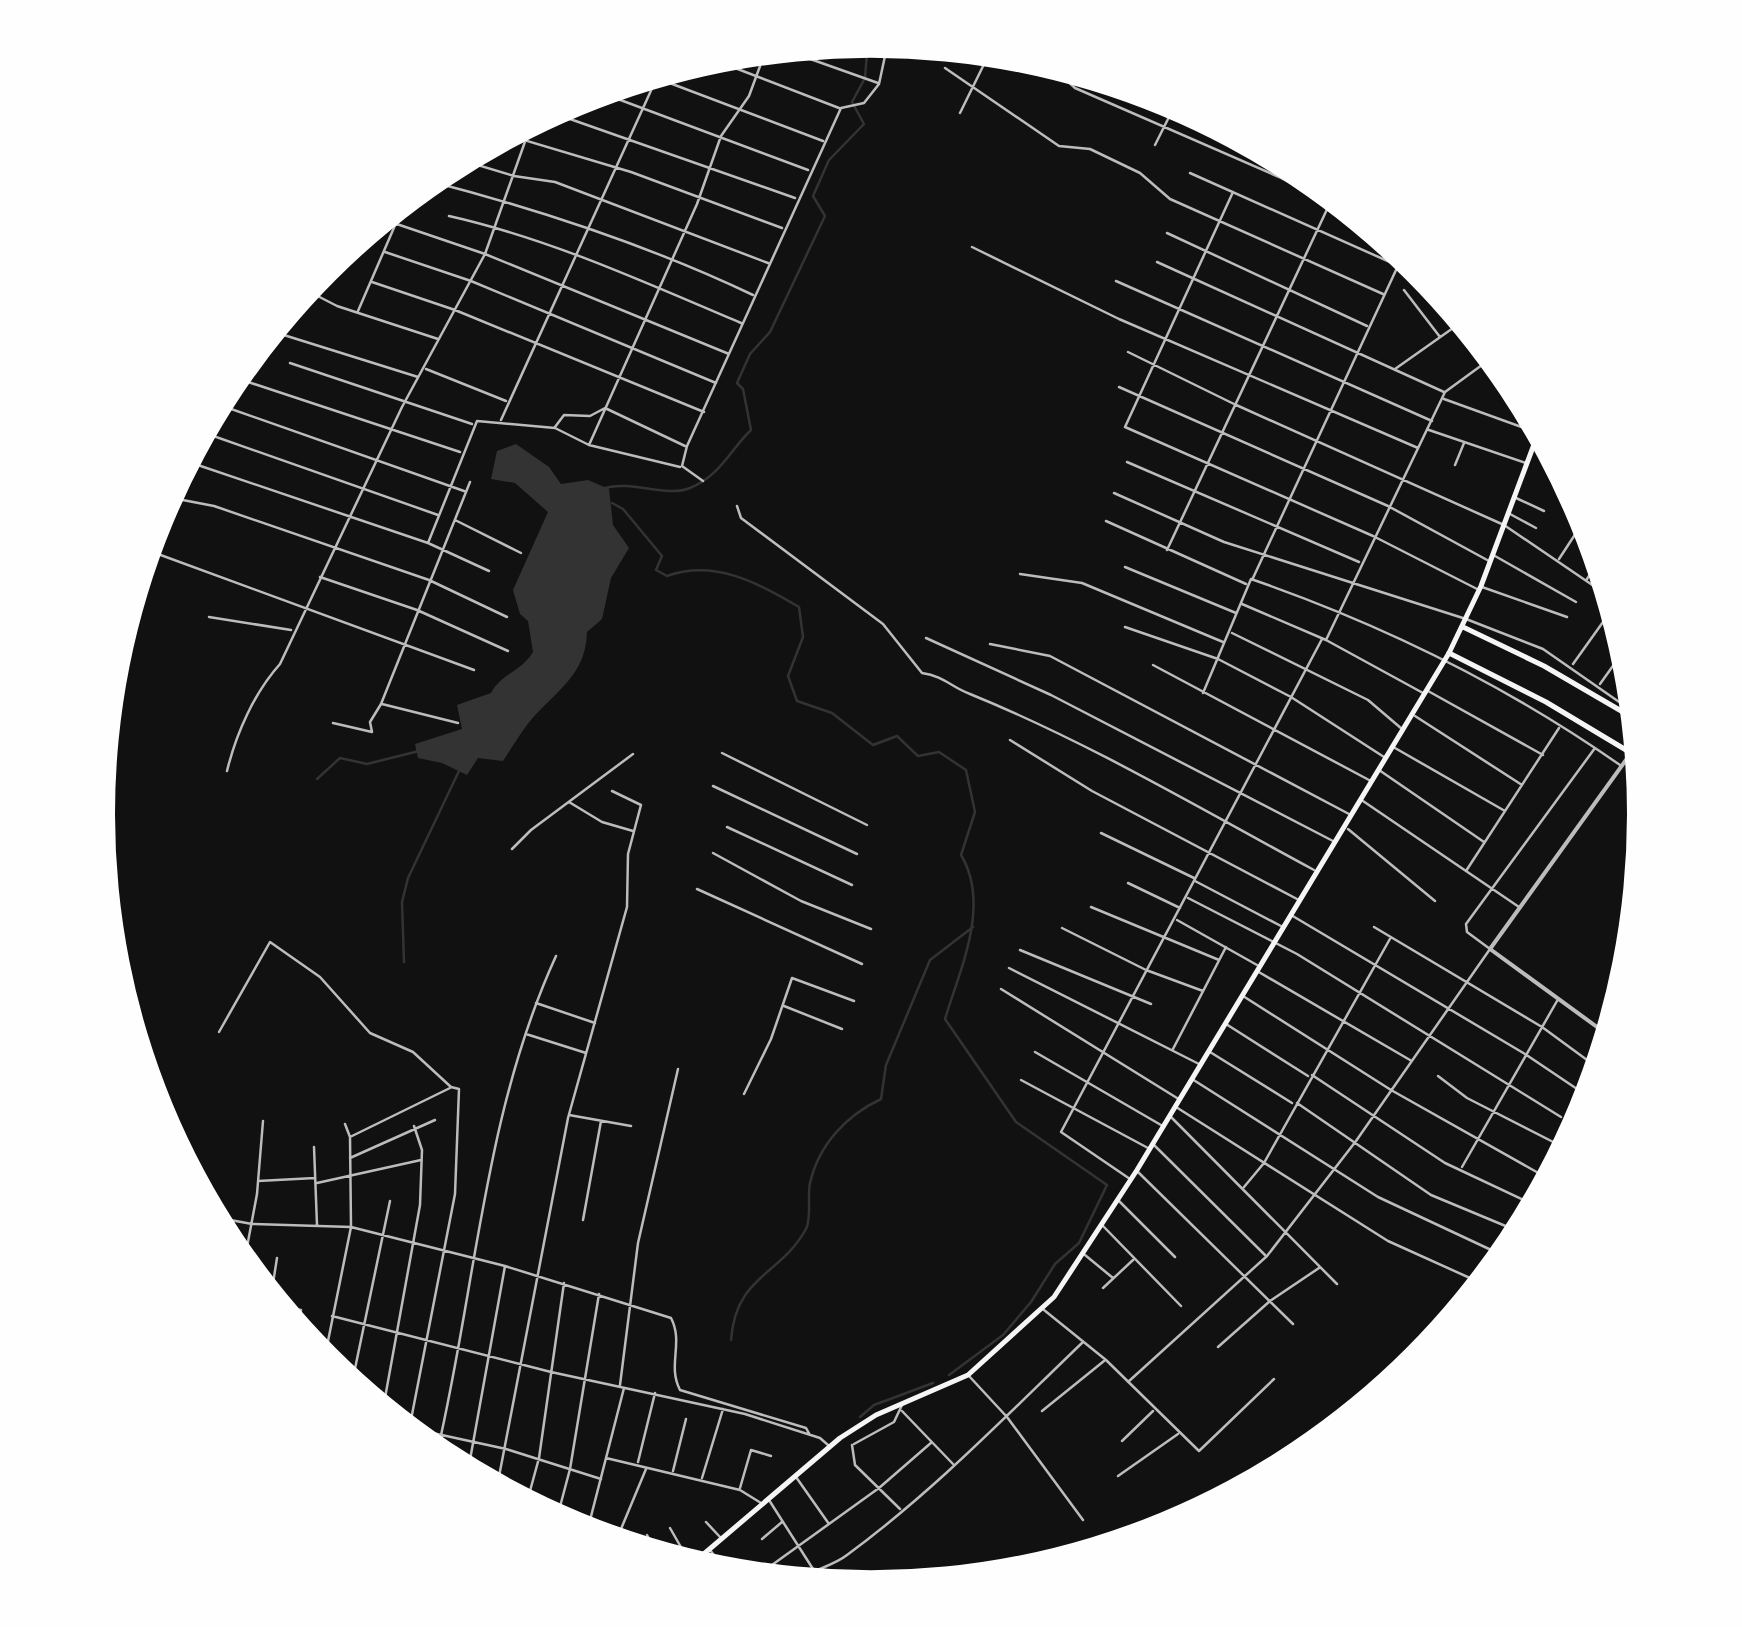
<svg xmlns="http://www.w3.org/2000/svg" width="1742" height="1627" viewBox="0 0 1742 1627" font-family="'Nunito Sans',sans-serif">
<rect width="100%" height="100%" fill="#111"/>
<!-- water -->
<path fill="#333" d="M516 444 549 467 561 484 588 480 609 489 613 525 629 548 611 578 602 619 587 632C586 669 565 685 540 710 525 725 515 743 503 761L478 758 467 775 442 763 418 758 415 744 462 729 457 705 491 693C502 673 521 672 533 652L528 621 520 614 513 590 548 512 515 483 491 479 497 451Z"/>
<g fill="none" stroke-linecap="round" stroke-linejoin="round">
<!-- stream -->
<path stroke="#333" stroke-width="2.5" d="M605 488C632 480 666 498 690 488 720 476 730 450 751 430L743 389 737 383 750 354 770 332 825 216 813 196 829 160 864 124 852 102 865 78 868 40
M612 503 623 509 662 556 656 570 667 576C714 559 759 583 799 607L803 637 788 676 797 701 832 713 873 745 897 736 918 756 939 752 966 770 975 812 961 855C991 905 960 969 945 1019L1016 1122 1107 1185 1079 1243 1055 1264 1031 1302 1003 1335 949 1375
M317 779 340 758 367 764 419 751
M404 962 402 902 408 878 459 771
M731 1340C736 1275 780 1276 806 1229 812 1217 807 1197 810 1183 819 1144 847 1115 881 1099L886 1065 930 960 973 927
M860 1417 874 1405 933 1383"/>
<!-- minor -->
<path stroke="#bcbcbc" stroke-width="2.5" d="M782 49 878 83
M1026 56 1058 72 1075 88 1279 177 1358 217
M709 58 839 108
M945 68 1059 146 1090 149 1140 173 1170 199 1383 294
M651 76 823 141
M599 92 808 170
M550 112 795 198
M960 113 990 52
M507 135 631 172 782 228
M1155 145 1176 103
M461 160 514 176 555 182 768 263
M1190 173 1428 279
M1279 175 1286 162
M429 181C541 210 648 245 753 295
M1233 192 1125 427 1373 536 1479 590
M449 216C551 239 646 283 741 323
M382 219 485 254 729 354
M1167 233 1367 326
M972 247 1119 319 1418 448
M385 252 471 281 716 383
M1157 262 1444 392
M1116 281 1432 421
M372 282 455 310 704 412
M306 290 337 306 438 339
M1404 290 1440 337
M358 311 396 223
M271 331 418 377
M1128 352 1234 404 1504 525 1610 597
M290 363 472 424
M426 369 506 401
M1395 369 1463 321
M233 377 460 452
M1119 387 1388 506 1489 561
M1444 399 1541 434
M217 404 464 491
M501 420 659 73
M555 427 564 415 590 416 605 408 685 446
M1429 430 1526 463
M202 432 438 515
M589 445 697 204 721 136 749 96 766 50
M186 461 428 543 489 571
M1127 462 1359 562
M1455 465 1464 443
M703 481 682 466 687 446 841 108 864 103 879 84 888 42
M1114 493 1224 542 1466 619 1543 649 1635 713
M167 497 214 506 429 580 507 617
M1516 498 1544 511
M737 506 741 518 883 624 922 673C944 676 951 687 970 694 1088 742 1201 809 1314 870
M1510 514 1536 528
M455 520 521 553
M1106 521 1246 584
M428 543 477 421 555 428 589 445 680 467
M147 550 474 670
M1167 550 1330 203
M1495 556 1576 602
M1559 559 1576 533
M1125 567 1236 613
M1020 574 1082 583 1223 642
M320 577 417 610 508 651
M1253 578 1403 255
M1587 579 1599 561
M1482 587 1567 617
M1242 604 1326 640 1423 693
M209 617 291 630
M1125 627 1218 659 1291 697 1384 757
M1232 633 1368 700 1402 729
M926 638 1051 695 1333 841
M1326 640 1445 392 1482 365
M990 644 1050 656 1349 814
M1573 664 1613 608
M1153 665 1369 780
M1600 684 1625 649
M1428 691 1543 755
M1203 693 1251 579C1381 624 1507 686 1620 765
M1624 703 1633 693
M382 704 458 723
M1415 716 1522 785
M333 723 372 732 370 722 381 704 470 482
M1010 740 1092 791 1297 899
M1395 748 1505 811
M722 753 867 825
M1379 770 1484 842
M227 771C236 734 254 693 280 664L402 407 485 254 532 122
M713 786 857 854
M1360 799 1519 907
M569 802 602 822 633 831
M727 827 852 885
M1348 829 1435 901
M1101 833 1194 878
M512 849 531 830 633 754
M713 853 801 901 871 929
M1466 871 1559 728
M1195 881 1281 926
M1128 883 1180 908
M697 889 862 964
M1188 898 1297 954 1561 1117
M1091 907 1219 960
M1291 915 1525 1054 1589 1097
M1177 920 1257 965
M1374 927 1542 1027 1598 1068
M1062 928 1146 970 1203 991
M1020 950 1151 1004
M1009 968 1199 1064
M1257 971 1410 1060
M1001 989 1177 1098
M1243 996 1391 1090 1549 1179
M536 1003 595 1023
M784 1006 842 1029
M1226 1024 1308 1076
M219 1032 270 942 320 977 370 1033 413 1052 451 1087 459 1089 455 1194 409 1430
M526 1034 586 1053
M1173 1049 1226 947
M1035 1052 1161 1125
M1210 1052 1292 1103
M1312 1075 1445 1163 1534 1205
M1438 1076 1467 1098 1565 1148
M1192 1079 1378 1197 1504 1256
M1021 1080 1148 1148
M744 1094 771 1039 792 978 854 1001
M1297 1103 1431 1195 1520 1232
M1176 1107 1388 1241 1481 1283
M569 1115 631 1126
M1170 1116 1337 1284
M350 1137 450 1088
M1154 1145 1265 1255
M314 1147 317 1225
M350 1158 435 1120
M1462 1167 1557 1001
M1138 1172 1293 1324
M1130 1179 1061 1132 1322 639
M258 1181 315 1178
M317 1183 421 1160
M1244 1187 1264 1163 1391 937
M1119 1201 1175 1257
M214 1217 252 1224 351 1227 505 1266 671 1318C684 1343 667 1365 680 1390L806 1428 810 1435
M583 1220 601 1121
M1103 1226 1181 1306
M1085 1255 1113 1278
M244 1263 257 1194 263 1121
M1103 1288 1133 1260
M271 1296 277 1258
M280 1307 301 1310 298 1329
M1044 1310 1106 1360 1199 1451 1274 1379
M332 1316 551 1372 745 1414 820 1438 828 1445
M1218 1347 1270 1301 1319 1268
M324 1361 351 1227 350 1137 345 1124
M969 1376 1007 1417 1083 1520
M1128 1382 1267 1256 1356 1141 1490 949 1467 932 1466 924 1595 748
M352 1383 390 1201
M620 1385 638 1243 678 1069
M383 1409 420 1205 422 1150 414 1126
M902 1411 953 1464
M1042 1411 1104 1361
M405 1427 506 1449 601 1479
M1122 1441 1153 1411
M854 1444 894 1422 902 1405
M852 1445 855 1465 900 1509
M437 1453C476 1287 484 1113 556 956
M606 1458 740 1490 761 1503
M638 1462 655 1393
M468 1471 505 1266
M673 1471 686 1419
M1118 1476 1178 1434
M796 1477 829 1524
M702 1478 723 1409
M497 1487 568 1118 627 907 628 854 641 805 612 791
M740 1488 751 1450 771 1456
M769 1500 813 1569
M527 1502 539 1458 564 1283
M557 1518 570 1469 599 1294
M706 1522 720 1537
M670 1528 690 1563
M587 1532 624 1388
M647 1535 657 1553
M762 1539 782 1522
M616 1541 646 1469
M710 1550 728 1573
M765 1570 879 1488 932 1442
M799 1580C814 1569 833 1566 847 1555 933 1492 1007 1415 1083 1342"/>
<!-- tertiary -->
<path stroke="#bcbcbc" stroke-width="4" d="M1608 1035 1490 949 1631 753"/>
<!-- primary -->
<path stroke="#f5f5f5" stroke-width="5" d="M1463 627 1544 666 1635 719
M1449 653 1546 702 1631 753 1638 744"/>
<!-- trunk -->
<path stroke="#f5f5f5" stroke-width="5" d="M692 1564 840 1438 876 1415 968 1375 1054 1297 1137 1170 1449 653 1481 586 1539 431"/>
</g>
<!-- crop -->
<path d="M0 0H1742V1627H0ZM115 814a756 756 0 1 1 1512 0a756 756 0 1 1-1512 0Z" fill="#fefefe" fill-rule="evenodd"/>
</svg>
